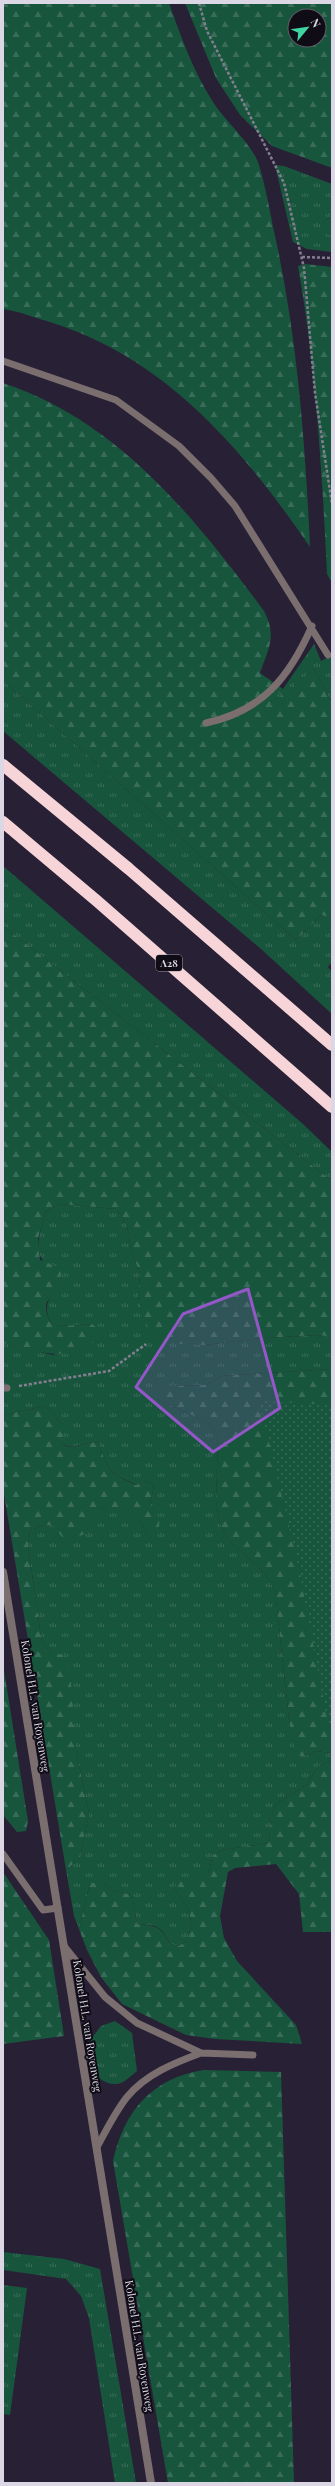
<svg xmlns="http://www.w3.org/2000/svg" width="335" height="2486" viewBox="0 0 335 2486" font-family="'Playfair Display',serif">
<defs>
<pattern id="grass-tufts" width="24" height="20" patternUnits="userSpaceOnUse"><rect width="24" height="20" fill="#18553d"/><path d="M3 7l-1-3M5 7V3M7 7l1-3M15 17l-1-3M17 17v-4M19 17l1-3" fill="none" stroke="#396d59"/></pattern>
<pattern id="forest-firs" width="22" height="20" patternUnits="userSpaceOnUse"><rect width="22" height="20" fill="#18553d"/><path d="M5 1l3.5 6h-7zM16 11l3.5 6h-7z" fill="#396d59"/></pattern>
<pattern id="park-dots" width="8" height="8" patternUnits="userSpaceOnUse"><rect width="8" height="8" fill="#18553d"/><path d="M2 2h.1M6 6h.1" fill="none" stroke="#396d59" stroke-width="1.8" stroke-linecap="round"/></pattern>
</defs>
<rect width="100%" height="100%" fill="#282135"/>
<!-- grass -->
<path fill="url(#grass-tufts)" d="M275 165 284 166 332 184V216L324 221 329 235H332V252L307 249 293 242Z
M314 644 321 661 332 655V703L314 669 266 709 283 689Z
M3 680 296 940 321 915 332 918V962L328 967 332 972V1014L261 949 3 731Z
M3 866 303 1124 332 1152V1181L3 926Z
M61 1204 117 1209 127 1225 131 1251 140 1273 138 1305 205 1345 263 1338 319 1335 332 1337V1369L222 1376 206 1385 170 1386 157 1399 209 1423 218 1435 216 1501 219 1520 227 1538 264 1573 275 1590 290 1729 302 1757 317 1751 332 1753V1760L319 1766 306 1785 276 1804 271 1816 269 1843 222 1850 213 1855 208 1874 174 1888C188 1908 197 1917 186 1942L178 1946 170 1944C161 1926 158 1925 137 1924L132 1895 112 1890 104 1883H90L79 1929 74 1916 66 1870 80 1858 89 1814 76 1750 50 1652 42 1643 28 1546 30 1530 44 1525 53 1526 96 1507 122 1508 136 1518 149 1533 159 1519 150 1504 154 1485 147 1481 137 1485C109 1473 109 1470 98 1443 85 1439 72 1453 62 1443V1424L45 1406 3 1415V1343L53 1355 92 1324 59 1326 50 1322C43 1305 49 1297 60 1283 33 1252 35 1250 46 1211Z
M115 2021 132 2033 137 2071C121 2085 116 2089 97 2077L91 2039 101 2026Z
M3 2252 64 2259 100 2269 136 2483H115L89 2318 81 2296 66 2279 3 2270Z
M3 2285 27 2288 10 2415 3 2414Z"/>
<!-- forest -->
<path fill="url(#forest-firs)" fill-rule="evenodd" d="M3 3H169C181 37 193 71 213 102 225 121 253 145 259 165 265 185 269 206 273 227 297 332 305 439 310 547 242 448 165 357 47 321 32 317 18 311 3 309Z
M185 3H332V168L272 146 240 115 216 78ZM295 16H319V40H295Z
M332 216V235H329L322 228 324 221Z
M305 264 332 267V583L327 574C322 471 316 368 298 266Z
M3 383C117 420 195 518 264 611 277 636 269 647 260 673L283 689 269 706 314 669 332 703V918L321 915 296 940 3 680Z
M3 926 332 1181V1337L319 1335 263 1338 205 1345 179 1344 159 1338 141 1318 138 1305 140 1273 131 1251 127 1225 117 1209 61 1204 46 1211 38 1239 40 1260 61 1268C60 1272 62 1280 60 1284 51 1301 40 1298 50 1322L59 1326 92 1324 98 1329V1338C71 1365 35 1351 3 1343Z
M332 1369V1753L317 1751 302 1757 296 1753 290 1729 275 1590 264 1573 227 1538 219 1520 216 1501 218 1435 209 1423 157 1399 155 1392 169 1386 206 1385 222 1376Z
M45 1406 62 1424V1443C72 1454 85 1439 98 1443 109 1470 109 1473 136 1485L147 1481 154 1485 150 1504 160 1519 158 1531 149 1533C130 1510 126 1509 97 1507L87 1533 72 1539 63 1538 53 1526 44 1525 30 1530 28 1546 42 1643 50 1652 63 1655 70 1670 76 1750 89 1814 80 1858 66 1870 3 1488V1415Z
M3 1664 28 1821 26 1831 17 1832 3 1815Z
M332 1760V1932H303L299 1894 276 1864 235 1868 228 1872 220 1916 224 1938 237 1961 296 2025 302 2044 215 2039 186 2035 122 2004 101 1977 87 1950 79 1929 90 1883H104L112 1890 132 1895 137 1924C158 1926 160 1926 170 1944L178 1946 186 1942C197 1917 188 1908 174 1888L177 1883 208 1874 213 1855 222 1850 269 1843 271 1816 276 1804 306 1785 319 1766Z
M3 1872 49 1940 64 2036 3 2044Z
M204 2070 281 2072 294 2483H168L113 2161C124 2111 152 2078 204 2070Z"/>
<!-- park -->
<path fill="url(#park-dots)" d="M259 1401 332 1405V1726L327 1719 299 1568Z"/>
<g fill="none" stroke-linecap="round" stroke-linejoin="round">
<!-- path -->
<path stroke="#847f90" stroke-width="2.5" stroke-dasharray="3 2" stroke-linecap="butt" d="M199 3 207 31 284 183 304 268 315 393 332 504
M302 257 332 258
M19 1386 109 1371 146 1344"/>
<!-- service -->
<path stroke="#7b6e6f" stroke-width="7" d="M3 361 116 400 179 446 211 478 235 506 328 655
M206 723C262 711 289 678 312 626
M3 1388H7
M3 1854 43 1910 58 1908
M64 1946 105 1997 137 2023 201 2053 253 2055
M97 2147C106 2131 115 2112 127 2097 146 2074 174 2063 201 2053"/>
<!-- tertiary -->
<path stroke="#7b6e6f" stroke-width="8" d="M3 1572 151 2483"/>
<!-- motorway -->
<path stroke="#f6d4d8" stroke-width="12" d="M3 765 129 869 332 1045
M3 822 97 901 332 1107"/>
</g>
<!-- marked area -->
<path fill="#9357c8" fill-opacity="0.2" stroke="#9357c8" stroke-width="3" stroke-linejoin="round" d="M248 1289 280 1408 213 1452 136 1387 183 1314Z"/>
<g text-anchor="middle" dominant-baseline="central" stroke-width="4" stroke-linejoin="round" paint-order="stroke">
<!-- shield labels -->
<rect fill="#0f0c15" stroke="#9e9aa7" stroke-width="1" x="156" y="955" width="26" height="16" rx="3"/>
<g font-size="10" font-weight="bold" fill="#dbd7e5">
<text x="169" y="963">A28</text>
</g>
<!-- street labels -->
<g font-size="11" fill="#dbd7e5" stroke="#0f0c15">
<text transform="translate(36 1706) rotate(81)">Kolonel H.L. van Royenweg</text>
<text transform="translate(88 2026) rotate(81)">Kolonel H.L. van Royenweg</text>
<text transform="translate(140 2346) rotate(81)">Kolonel H.L. van Royenweg</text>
</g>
</g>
<!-- border -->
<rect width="335" height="2486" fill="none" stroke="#dbd7e5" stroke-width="8"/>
<!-- north arrow -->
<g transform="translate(307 28) rotate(61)"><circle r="19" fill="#0f0c15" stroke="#615d68"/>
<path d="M0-3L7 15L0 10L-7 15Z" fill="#40d4a1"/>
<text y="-6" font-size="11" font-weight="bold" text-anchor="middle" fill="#dbd7e5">N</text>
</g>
</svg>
